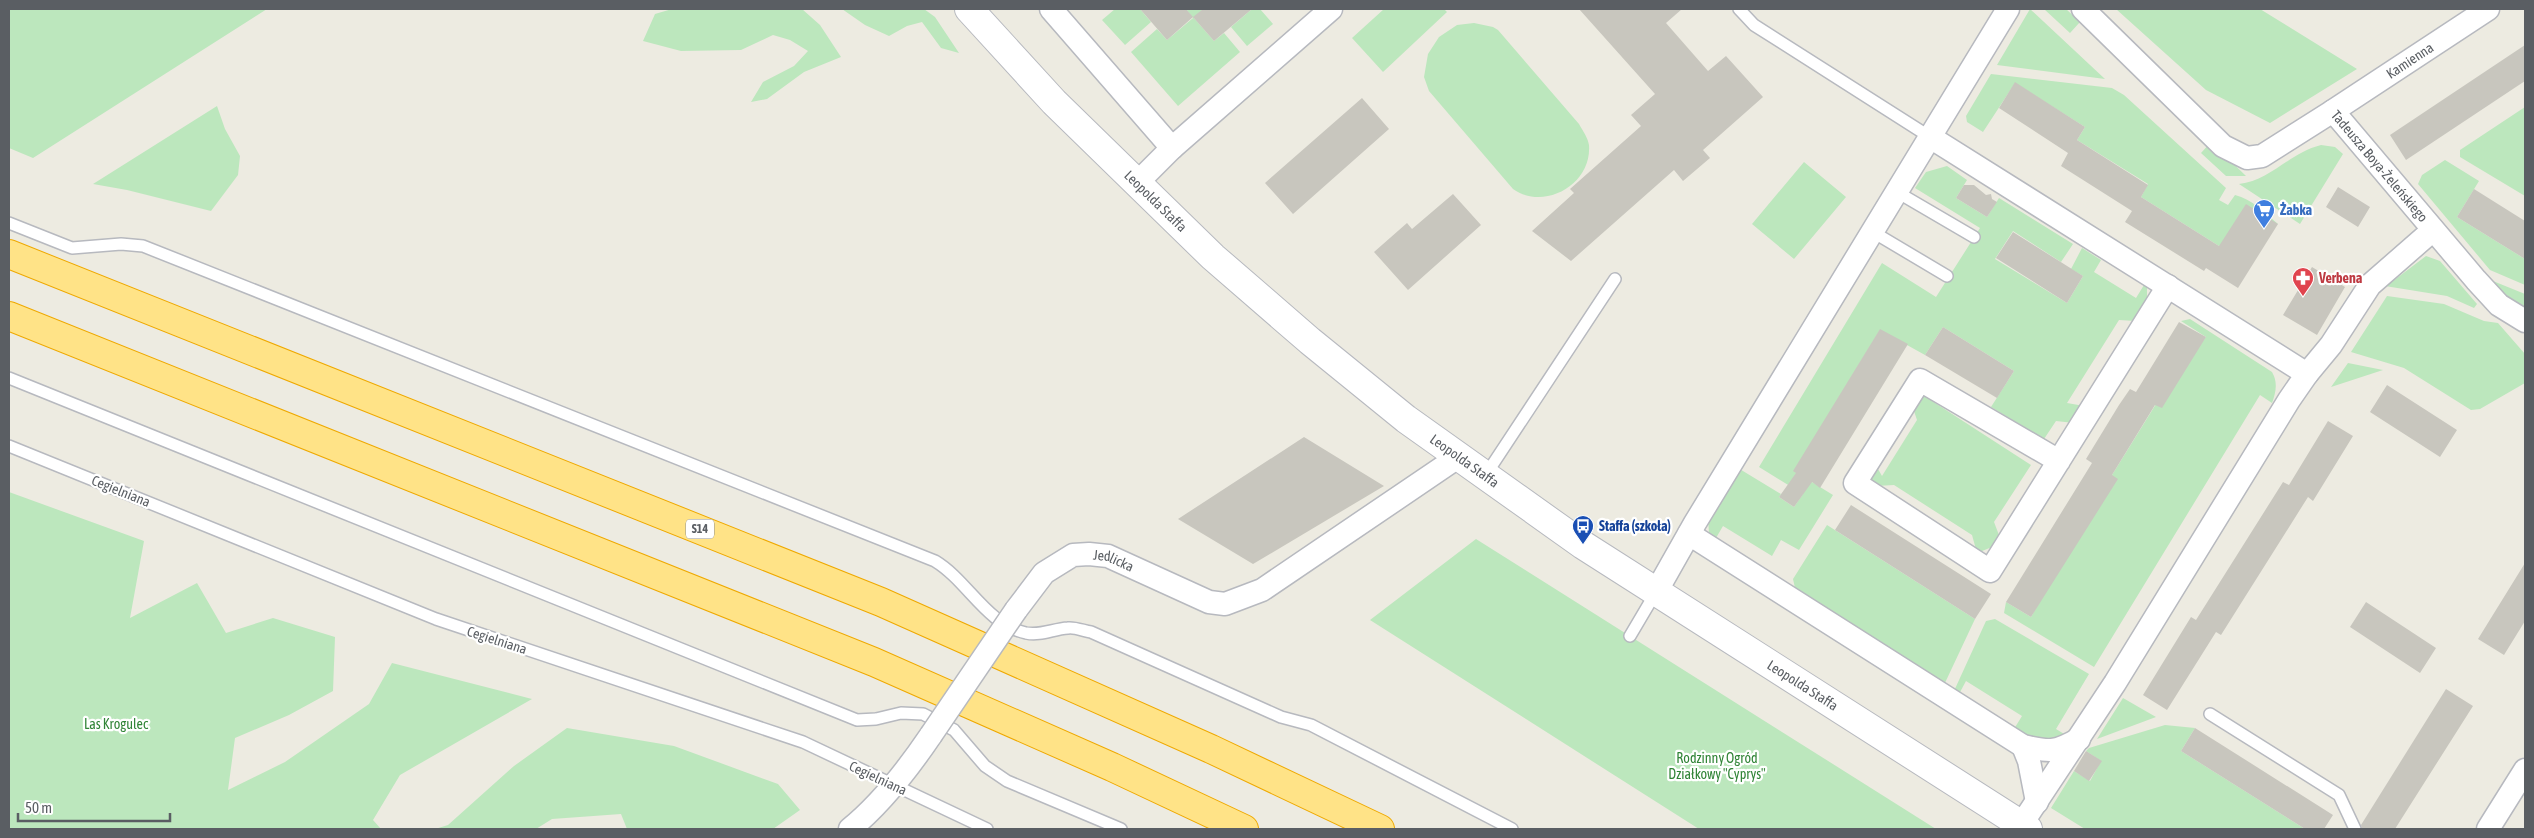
<svg xmlns="http://www.w3.org/2000/svg" width="2534" height="838" viewBox="0 0 2534 838" font-family="'Asap Condensed',sans-serif">
<rect width="100%" height="100%" fill="#edebe1"/>
<!-- green -->
<path fill="#bce7bd" d="M9 9H267L33 158 9 148Z
M672 9H802L820 25 841 57 804 72 767 99 751 102 763 82 794 66 808 51 790 40 773 35 741 50 681 51 643 41 655 14Z
M842 9H924L935 17 959 53 941 48 922 22 907 26 889 36 865 25Z
M1115 9H1140L1151 22 1125 45 1102 20Z
M1186 9H1203L1194 18 1214 41 1224 33 1240 52 1178 106 1131 52 1157 29 1167 40 1193 18Z
M1252 9H1260L1273 24 1247 46 1231 27Z
M1384 9H1444L1447 12 1383 72 1352 38Z
M2030 9 2105 79 1997 65Z
M2044 9H2066L2080 22 2070 33Z
M2116 9H2260L2357 69 2270 123 2206 90Z
M1474 23 1493 27 1498 30 1579 124C1583 131 1588 138 1589 145 1592 185 1544 211 1513 189L1429 91 1424 77 1428 54 1439 37 1457 25Z
M1991 74 2112 88 2124 95 2226 188 2219 200 2228 205 2235 195C2252 199 2265 213 2278 224L2219 246 2141 197 2148 184 2077 140 2085 127 2015 83 1983 132 1967 122 1966 116Z
M217 106 225 129 240 156 238 175 211 211 127 190 93 184Z
M2525 107V196L2460 157V150Z
M2211 142 2246 176H2226L2201 153Z
M2321 145 2335 147 2343 154 2300 224 2239 184C2270 181 2289 153 2321 145Z
M2445 160 2479 181 2457 217 2525 259V285L2490 270 2418 184 2422 175Z
M1804 162 1846 197 1794 259 1752 224Z
M1947 166 1967 180 1956 198 1987 217 1999 198 2073 244 2061 262 2013 231 1995 259 2067 303 2083 276 2071 269 2082 248 2101 260 2094 272 2136 298 2144 285 2147 287V298L2136 321 2119 320 2067 403 2084 406 2074 423 2056 421 2044 439 1991 407 2014 371 1943 327 1925 355 1880 330 1794 471 1833 495 1799 550 1781 540 1772 556 1723 526 1716 538 1709 534 1708 517 1738 468 1781 494 1779 497 1794 507 1803 494 1759 467 1882 263 1936 297 1980 228 1915 188 1926 172Z
M2426 256 2440 261 2477 304 2474 308 2447 296 2385 286 2387 280 2393 281Z
M2488 279 2525 294V309L2511 299Z
M2387 296 2444 304 2484 321 2498 323 2525 354V383L2480 409 2471 410 2404 368 2351 352Z
M2190 319 2272 372C2278 382 2276 392 2272 403L2260 395 2094 667 2004 613 2006 602 2031 617 2112 475 2156 404 2206 337 2181 321Z
M2348 363 2383 370 2331 387Z
M1924 392 1935 396 1932 401 2031 465 1994 522 2002 543 1977 553 1972 535 1894 485 1876 486 1870 477 1874 462 1882 476 1917 420 1911 402Z
M9 492 144 541 130 618 197 583 226 633 273 618 335 637 333 691 289 715 235 738 228 790 285 762 369 704 392 663 532 699 400 775 373 820 381 829H9Z
M1827 525 1975 619 1944 685 1795 588 1793 579Z
M1476 539 1936 829H1699L1370 620Z
M1995 619 2089 674 2056 729 2069 737C2050 747 2031 738 2014 729L2022 716 1966 681 1959 694 1954 691 1986 621Z
M2123 698 2156 717 2097 739Z
M2165 725 2195 728 2181 751 2305 829H2085L2051 808 2074 771 2090 781 2101 761 2086 751 2089 748Z
M567 728 674 746 778 784 800 810 773 829H627L621 814 552 819 536 829H435L448 825 514 766Z"/>
<!-- building -->
<path fill="#c8c6be" d="M1140 9H1186L1193 17 1167 40Z
M1203 9H1252L1214 41 1193 17Z
M1579 9H1682L1666 23 1708 71 1726 56 1763 97 1703 150 1710 158 1683 181 1674 170 1571 261 1532 231 1574 193 1570 189 1641 126 1631 115 1655 94Z
M2525 45V81L2406 160 2390 135Z
M2015 82 2085 127 2077 140 2148 185 2141 197 2219 246 2246 204 2278 224 2238 288 2206 268 2204 271 2125 222 2132 211 2061 166 2068 153 1999 108Z
M1362 98 1389 129 1293 214 1265 183Z
M1964 185H1974L1986 195 1991 194 1992 199 1997 202 1987 217 1956 198Z
M2338 187 2370 207 2358 227 2326 207Z
M2474 189 2525 221V259L2457 217Z
M1453 194 1481 225 1408 290 1374 252 1407 223 1412 229Z
M2013 232 2083 276 2067 303 1996 258Z
M2312 267 2345 287 2317 335 2283 315Z
M2179 322 2206 337 2162 408 2155 405 2112 475 2118 479 2031 617 2006 602 2092 463 2086 459 2119 405 2130 389 2136 392Z
M1943 327 2014 371 1997 398 1925 355Z
M1880 329 1908 344 1820 488 1812 482 1794 507 1779 497 1796 473 1793 471Z
M2387 385 2457 430 2440 457 2370 412Z
M2328 421 2353 436 2313 501 2308 497 2221 635 2216 632 2167 710 2143 695 2191 617 2196 620 2283 482 2289 485Z
M1304 437 1384 486 1253 564 1178 519Z
M1851 505 1991 594 1975 619 1835 530Z
M2525 563V621L2504 655 2478 639Z
M2366 602 2436 648 2420 673 2350 627Z
M2446 689 2473 706 2395 829H2362L2361 825Z
M2195 728 2333 815 2324 829H2305L2181 751Z
M2086 751 2102 761 2089 781 2074 771Z"/>
<g fill="none" stroke-linecap="round" stroke-linejoin="round">
<!-- service casing -->
<g stroke="#b7b9bf" stroke-width="14">
<path id="service" d="M1739 9 1754 25 1930 137
M1897 192 1974 237
M9 223 72 248 121 244 143 246 935 561C968 581 986 624 1026 633 1041 636 1053 629 1068 628 1075 627 1084 631 1091 632L1281 717 1311 725 1512 829
M1873 232 1947 276
M9 378 857 720 876 719 901 713 923 714 954 730 985 766 1007 781 1121 829
M9 446 436 619 803 742 987 829
M1485 476 1615 279
M1630 636 1656 592
M2210 714 2339 795 2355 829"/>
</g>
<!-- minor casing -->
<g stroke="#b7b9bf" stroke-width="25">
<g id="minor">
<path d="M1051 9 1172 148"/>
<path id="s1" d="M2083 9 2223 146 2247 158 2262 156 2333 111 2476 280 2499 305 2525 321"/>
<path id="s2" d="M2333 111 2488 9"/>
<path d="M1930 137 2008 9"/>
<path d="M1136 184 1172 148 1331 9"/>
<path d="M2307 374 2331 345 2370 285 2433 230"/>
<path d="M2059 461 1920 380 1855 483 1990 571 2168 286"/>
<path d="M1689 534 2023 746C2049 752 2055 753 2079 739"/>
<path d="M1656 592 1695 523 1930 137 2307 374 2289 400 2115 683 2021 825"/>
<path id="s3" d="M1016 610 1044 573 1073 555 1089 554 1108 556 1209 602 1225 604 1262 590 1458 457"/>
<path d="M2023 746 2029 761 2037 802"/>
<path d="M850 829C882 803 908 769 931 735"/>
<path d="M2488 829 2525 770"/>
</g>
</g>
<!-- tertiary casing -->
<g stroke="#b7b9bf" stroke-width="30">
<g id="tertiary">
<path id="s4" d="M969 9 1054 102 1213 257 1310 341 1406 419 1583 545 2028 829"/>
</g>
</g>
<!-- motorway casing -->
<g stroke="#efa900" stroke-width="30">
<path id="motorway" d="M9 254 881 602 1211 749 1380 829
M9 316 874 662 1112 767 1244 829"/>
</g>
<!-- service -->
<use href="#service" stroke="#fff" stroke-width="11"/>
<!-- minor -->
<use href="#minor" stroke="#fff" stroke-width="22"/>
<!-- tertiary -->
<use href="#tertiary" stroke="#fff" stroke-width="28"/>
<!-- motorway -->
<use href="#motorway" stroke="#ffe387" stroke-width="28"/>
<!-- minor-bridge casing -->
<g stroke="#b7b9bf" stroke-width="25" stroke-linecap="butt">
<path id="minor-bridge" d="M931 735 1016 610"/>
</g>
<!-- minor-bridge -->
<use href="#minor-bridge" stroke="#fff" stroke-width="22"/>
</g>
<!-- icons -->
<defs>
<g id="supermarket-pin" transform="scale(1.125)"><path d="M0 17L-7.5 6A9.5 9.5 0 1 1 7.5 6Z" fill="#3f7fe0" stroke="#fff"/><path d="M-6-5.5h2.5l.6 2H6L4.5 2H-2.5L-4.4-4H-6ZM-1.5 3.2a1.3 1.3 0 1 0 .1 0ZM3 3.2a1.3 1.3 0 1 0 .1 0Z" fill="#fff"/></g>
<g id="pharmacy-pin" transform="scale(1.125)"><path d="M0 17L-7.5 6A9.5 9.5 0 1 1 7.5 6Z" fill="#e0444e" stroke="#fff"/><path d="M-2-6h4v4h4v4h-4v4h-4v-4h-4v-4h4Z" fill="#fff"/></g>
<g id="bus-pin" transform="scale(1.125)"><path d="M0 17L-7.5 6A9.5 9.5 0 1 1 7.5 6Z" fill="#1a4fb4" stroke="#fff"/><path d="M-5-6H5V4H4V6H2V4H-2V6H-4V4H-5ZM-3.5-4V0h7V-4ZM-3.5 1.2v1.5H-2V1.2ZM2 1.2v1.5H3.5V1.2Z" fill="#fff"/></g>
</defs>
<g fill-rule="evenodd">
<use href="#supermarket-pin" x="2264" y="210"/>
<use href="#pharmacy-pin" x="2303" y="278"/>
<use href="#bus-pin" x="1583" y="526"/>
</g>
<g text-anchor="middle" dominant-baseline="central" stroke-width="4.5" stroke-linejoin="round" paint-order="stroke">
<!-- shield labels -->
<rect fill="#fff" stroke="#8c8e92" stroke-width="1" x="686" y="519.5" width="28" height="19" rx="4"/>
<g font-size="12" font-weight="bold" fill="#5a5e63">
<text x="700" y="529">S14</text>
</g>
<!-- street labels -->
<g font-size="14" fill="#5a5e63" stroke="#fff">
<text stroke="none"><textPath href="#s2" startOffset="92">Kamienna</textPath></text>
<text stroke="none"><textPath href="#s1" startOffset="394">Tadeusza Boya-Żeleńskiego</textPath></text>
<text stroke="none"><textPath href="#s4" startOffset="268">Leopolda Staffa</textPath></text>
<text stroke="none"><textPath href="#s4" startOffset="672">Leopolda Staffa</textPath></text>
<text transform="translate(121 491) rotate(22)">Cegielniana</text>
<text stroke="none"><textPath href="#s3" startOffset="122">Jedlicka</textPath></text>
<text transform="translate(497 640) rotate(18)">Cegielniana</text>
<text stroke="none"><textPath href="#s4" startOffset="1078">Leopolda Staffa</textPath></text>
<text transform="translate(878 778) rotate(25)">Cegielniana</text>
</g>
<!-- shop labels -->
<g font-size="14" font-weight="bold" fill="#366cbe" stroke="#fff" text-anchor="start">
<text x="2280" y="210">Żabka</text>
</g>
<!-- health labels -->
<g font-size="14" font-weight="bold" fill="#be3a42" stroke="#fff" text-anchor="start">
<text x="2319" y="278">Verbena</text>
</g>
<!-- transit labels -->
<g font-size="14" font-weight="bold" fill="#164399" stroke="#fff" text-anchor="start">
<text x="1599" y="526">Staffa (szkoła)</text>
</g>
<!-- park labels -->
<g font-size="14" fill="#308436" stroke="#fff">
<text x="116" y="724">Las Krogulec</text>
<text x="1717" y="758">Rodzinny Ogród<tspan x="1717" dy="16">Działkowy "Cyprys"</tspan></text>
</g>
</g>
<!-- border -->
<rect width="2534" height="838" fill="none" stroke="#5a5e63" stroke-width="20"/>
<!-- scale -->
<path d="M18 813v8h152v-8" fill="none" stroke="#5a5e63" stroke-width="2.5"/>
<text x="25" y="813" font-size="15" fill="#5a5e63" stroke="#ffffff" stroke-width="4" paint-order="stroke">50 m</text>
</svg>
